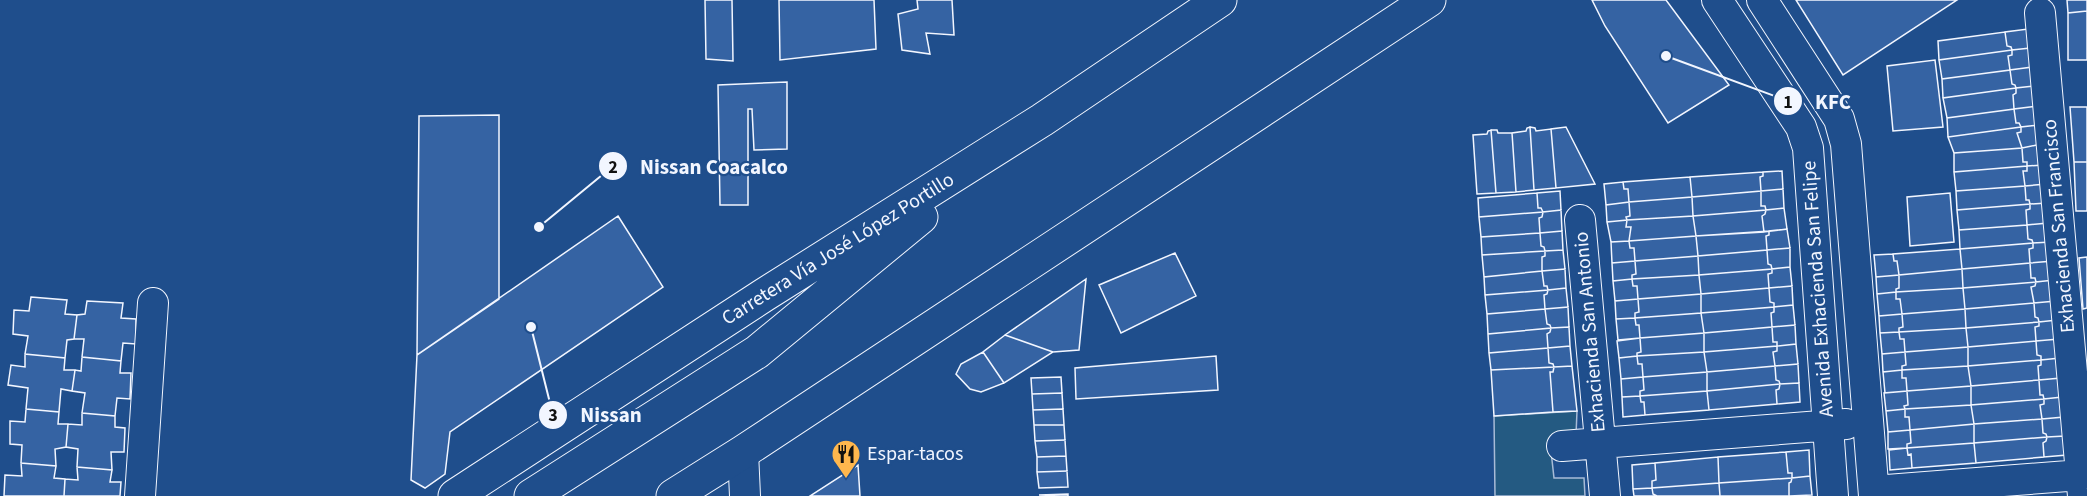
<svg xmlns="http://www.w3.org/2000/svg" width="2087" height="496" viewBox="0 0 2087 496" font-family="'Source Sans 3',sans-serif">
<rect width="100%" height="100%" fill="#1f4e8c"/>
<!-- green -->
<path fill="#245a82" stroke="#a8bbd7" stroke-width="1.5" d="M1577 411 1576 435 1550 442 1554 478H1584L1585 496H1495L1494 416Z"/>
<!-- building -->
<path fill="#3563a3" stroke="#f2f6ff" stroke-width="1.5" d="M705 0H732L733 61 706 59Z
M779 0H874L876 49 780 60Z
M917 0H952L954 35 926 33 930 54 902 50 898 14 918 9Z
M1592 0H1666L1729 85 1668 123 1605 26Z
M1796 0H1957L1843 75Z
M2067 0H2087V11L2068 13Z
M2087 11V60H2068V13Z
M2028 29 2030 48 2012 50 2011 47 2007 46 2005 32Z
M2005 32 2007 46 2011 47 2012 50 1939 60 1938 41Z
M2030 48 2032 67 2010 70 2008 56 2012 55V50Z
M2012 50V55L2008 56 2010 70 1942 79 1939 60Z
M1935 60 1943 127 1893 131 1887 66Z
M2032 67 2034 86 2016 88 2015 85 2012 84 2010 70Z
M2010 70 2012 84 2015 85 2016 88 1943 98 1942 79Z
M787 82V149L754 150 752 109H748V205H720L718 85Z
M2034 86 2037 106 2014 109 2013 95 2016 93V88Z
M2016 88V93L2013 95 2014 109 1947 118 1943 98Z
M2037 106 2039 125 2021 127 2019 123H2016L2014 109Z
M2070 107H2087V162H2074Z
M2014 109 2016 123H2019L2021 127 1948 137 1947 118Z
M499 115V299L417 355 419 116Z
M2039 125 2042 144 2022 148 2017 133 2021 132V127Z
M1530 127 1534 190 1516 192 1512 133 1526 131 1527 128Z
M1530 127 1535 128 1536 131 1551 129 1556 188 1534 190Z
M1566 127 1595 184 1556 188 1551 129Z
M2021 127V132L2017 133 2022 148 1954 153 1948 137Z
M1491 130 1496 193 1477 194 1473 135 1487 134 1488 131Z
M1491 130H1497L1498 133H1512L1516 192 1496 193Z
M2042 144 2044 165 2027 166V162H2023L2022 148Z
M2022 148 2023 162H2027V166L1954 172V153Z
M2074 162H2087V211H2076Z
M2044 165 2046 184 2025 186 2023 171H2027V166Z
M2027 166V171H2023L2025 186 1956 191 1954 172Z
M1782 171 1783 189 1761 191 1760 177 1763 176V172Z
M1763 172V176L1760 177 1761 191 1692 197 1690 177Z
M1690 177 1692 197 1629 202 1628 189H1624L1623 182Z
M1623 182 1624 189H1628L1629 202 1606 205 1604 184Z
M2046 184 2047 203 2030 204 2029 200H2026L2025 186Z
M2025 186 2026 200H2029L2030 204 1957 210 1956 191Z
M1783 189 1784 208 1766 210 1765 206H1761V191Z
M1560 191 1561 210 1543 212 1541 208H1538L1537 193Z
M1761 191V206H1765L1766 210 1693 216 1692 197Z
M1537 193 1538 208H1541L1543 212 1479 217 1478 198Z
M1950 193 1954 242 1910 246 1907 197Z
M1692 197 1693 216 1627 220 1626 217 1630 216 1629 202Z
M1629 202 1630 216 1626 217 1627 220 1607 222 1606 205Z
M2047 203 2048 223 2027 225 2026 210 2030 209V204Z
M2030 204V209L2026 210 2027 225 1959 230 1957 210Z
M1784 208 1787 229 1764 232 1762 216 1765 214 1766 210Z
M1561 210 1562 231 1540 233 1539 218 1542 217 1543 212Z
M1766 210 1765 214 1762 216 1764 232 1696 236 1693 216Z
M1543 212 1542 217 1539 218 1540 233 1481 237 1479 217Z
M618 216 663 287 450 432 445 474 425 488 411 480 417 355Z
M1693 216 1696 236 1629 241 1631 227H1626L1627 220Z
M1627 220 1626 227H1631L1629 241 1611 242 1607 222Z
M2048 223 2051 242 2033 243 2032 240 2028 239 2027 225Z
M2027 225 2028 239 2032 240 2033 243 1960 249 1959 230Z
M1787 229 1790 248 1767 250 1766 236 1769 235V231Z
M1562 231 1563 250 1545 251 1544 247 1541 246 1540 233Z
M1769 231V235L1766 236 1767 250 1698 256 1696 236Z
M1540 233 1541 246 1544 247 1545 251 1482 255 1481 237Z
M1696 236 1698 256 1635 261 1634 248H1630L1629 241Z
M1629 241 1630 248H1634L1635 261 1612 263 1611 242Z
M2051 242 2053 261 2030 263 2029 249 2033 248V243Z
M2033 243V248L2029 249 2030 263 1962 269 1960 249Z
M1790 248V267L1772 269 1771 265 1768 264 1767 250Z
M1960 249 1962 269 1899 275 1897 261H1894L1893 254Z
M1563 250 1565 269 1542 271V257L1545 256V251Z
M1767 250 1768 264 1771 265 1772 269 1699 275 1698 256Z
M1545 251V256L1542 257V271L1484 277 1482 255Z
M1175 253 1196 296 1121 333 1099 285Z
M1893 254 1894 261H1897L1899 275 1876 277 1874 255Z
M1698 256 1699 275 1632 279V275L1636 274 1635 261Z
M2087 257V308L2083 309 2079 258Z
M1635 261 1636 274 1632 275V279L1613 281 1612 263Z
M2053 261 2054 280 2036 282 2035 278H2031L2030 263Z
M2030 263 2031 278H2035L2036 282 1963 288 1962 269Z
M1790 267 1792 286 1769 288 1768 274 1772 273V269Z
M1565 269 1566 288 1548 290 1547 286H1544L1542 271Z
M1772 269V273L1768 274 1769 288 1701 294 1699 275Z
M1962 269 1963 288 1896 292V289L1899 288V275Z
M1542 271 1544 286H1547L1548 290 1485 295 1484 277Z
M1699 275 1701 294 1638 299 1637 286H1633L1632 279Z
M1899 275V288L1896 289V292L1877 294 1876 277Z
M1086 279 1079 350 1053 352 1005 335Z
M1632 279 1633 286H1637L1638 299 1615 301 1613 281Z
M2054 280 2056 301 2034 303 2031 287 2035 286 2036 282Z
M2036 282 2035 286 2031 287 2034 303 1965 309 1963 288Z
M1792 286 1793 305 1774 307V303L1770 302 1769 288Z
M1566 288 1568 307 1545 309 1544 295 1547 294 1548 290Z
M1769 288 1770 302 1774 303V307L1701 313V294Z
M1963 288 1965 309 1902 314 1900 299H1896V292Z
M1548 290 1547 294 1544 295 1545 309 1487 314 1485 295Z
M1896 292V299H1900L1902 314 1879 316 1877 294Z
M1701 294V313L1635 318V313L1639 312 1638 299Z
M31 297 67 300 65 314 77 315 74 339 67 340 65 358 25 354 28 336 13 334 14 310 29 311Z
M1638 299 1639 312 1635 313V318L1616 319 1615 301Z
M87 301 123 303 121 318 136 319V344L123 343 121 361 82 357 84 339H74L77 315 85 314Z
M2056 301 2057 320 2039 322 2038 318 2035 317 2034 303Z
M2034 303 2035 317 2038 318 2039 322 1966 328 1965 309Z
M1793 305 1795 325 1772 327 1771 313 1774 312V307Z
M1568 307 1569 327 1551 328 1550 325 1547 324 1545 309Z
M1774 307V312L1771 313 1772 327 1704 333 1701 313Z
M1545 309 1547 324 1550 325 1551 328 1488 334 1487 314Z
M1965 309 1966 328 1899 332V328L1903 327 1902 314Z
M1701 313 1704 333 1640 338 1639 325H1636L1635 318Z
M1902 314 1903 327 1899 328V332L1880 333 1879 316Z
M1635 318 1636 325H1639L1640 338 1618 340 1616 319Z
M2057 320 2059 339 2036 341 2035 327 2039 326V322Z
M2039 322V326L2035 327 2036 341 1968 347 1966 328Z
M1795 325 1796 344 1777 346V342H1773L1772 327Z
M1569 327 1570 346 1548 348 1547 334 1550 332 1551 328Z
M1772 327 1773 342H1777V346L1704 352V333Z
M1551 328 1550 332 1547 334 1548 348 1489 353 1488 334Z
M1966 328 1968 347 1905 352 1904 339H1900L1899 332Z
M1899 332 1900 339H1904L1905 352 1882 354 1880 333Z
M1704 333V352L1637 356V353L1641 352 1640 338Z
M1005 335 1053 352 1004 383 983 352Z
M1640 338 1641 352 1637 353V356L1619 358 1617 341Z
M2059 339 2060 358 2041 360V356L2037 355 2036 341Z
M2036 341 2037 355 2041 356V360L1968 366V347Z
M1796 344 1798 364 1775 366 1773 352 1777 351V346Z
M1570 346 1572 366 1554 367 1553 364 1549 363 1548 348Z
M1777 346V351L1773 352 1775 366 1707 372 1704 352Z
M1968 347V366L1902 370V366L1906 365 1905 352Z
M1548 348 1549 363 1553 364 1554 367 1491 370 1489 353Z
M983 352 1004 383 981 392 970 389 956 374 961 364Z
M1704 352 1707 372 1643 377 1642 364H1638L1637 356Z
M1905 352 1906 365 1902 366V370L1883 372 1882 354Z
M25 354 65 358 64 370H75L72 391 61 389 59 412 26 409 28 388 8 385 11 365 25 367Z
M1216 356 1218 390 1076 399 1075 368Z
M1637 356 1638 364H1642L1643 377 1621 379 1619 358Z
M82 357 121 361 120 373H131L130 399 117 398 115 416 82 413 85 393 72 391 75 370 81 371Z
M2060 358 2061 378 2039 380 2038 366 2041 365V360Z
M2041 360V365L2038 366 2039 380 1971 386 1968 366Z
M1798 364 1799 383 1780 384 1779 381 1776 380 1775 366Z
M1572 366 1577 411 1553 412 1550 372H1553L1554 367Z
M1775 366 1776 380 1779 381 1780 384 1707 391V372Z
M1968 366 1971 386 1907 391 1906 378H1902V370Z
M1554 367 1553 372H1550L1553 412 1494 416 1491 370Z
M1902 370V378H1906L1907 391 1885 393 1883 372Z
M1707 372V391L1640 396V391L1644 390 1643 377Z
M1061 377 1062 393 1032 394 1031 378Z
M1643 377 1644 390 1640 391V396L1622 397 1621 379Z
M2061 378 2062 397 2044 399 2043 395H2040L2039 380Z
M2039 380 2040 395H2043L2044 399 1971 405V386Z
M1799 383 1800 402 1777 404 1776 390 1779 389 1780 384Z
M1780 384 1779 389 1776 390 1777 404 1709 410 1707 391Z
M1971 386V405L1905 409 1904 406 1908 405 1907 391Z
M1707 391 1709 410 1645 415 1644 402H1641L1640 396Z
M1907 391 1908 405 1904 406 1905 409 1886 411 1884 393Z
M1062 393 1063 409 1033 410 1032 394Z
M1640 396 1641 402H1644L1645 415 1623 417 1622 397Z
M2062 397 2064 417 2042 419 2040 405 2044 404V399Z
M2044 399V404L2040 405 2042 419 1974 424 1971 405Z
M1971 405 1974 424 1910 430 1909 417H1905V409Z
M26 409 59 412 58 424H68L66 447 55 449 56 466 21 463 22 445 10 444V421L25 422Z
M1063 409 1064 425H1034L1033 410Z
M1905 409V417H1909L1910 430 1888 432 1886 411Z
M82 413 115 416V427L125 428 124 452H111L112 470 77 467 78 449 66 447 68 424 82 425Z
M2064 417 2065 436 2047 437 2046 434 2043 433 2042 419Z
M2042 419 2043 433 2046 434 2047 437 1974 443V424Z
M1974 424V443L1907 448V444L1911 443 1910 430Z
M1034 425H1064L1065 440 1035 441Z
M1910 430 1911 443 1907 444V448L1888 449V432Z
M2065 436 2067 455 2044 457 2043 443 2046 441 2047 437Z
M2047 437 2046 441 2043 443 2044 457 1976 463 1974 443Z
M1065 440 1066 456 1037 457 1035 441Z
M1974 443 1976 463 1912 468 1911 454 1908 455 1907 448Z
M1907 448 1908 455 1911 454 1912 468 1890 470 1889 450Z
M1809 450 1810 476 1792 478V473H1788L1786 452Z
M1786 452 1788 473H1792V478L1719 483 1718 457Z
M1066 456 1067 471 1037 472V457Z
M1718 457 1719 483 1652 488V481L1656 480 1655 463Z
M21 463 56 466 54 478 65 479 64 496H4L5 475 22 476Z
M1655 463 1656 480 1652 481V488L1633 489 1632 465Z
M858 465 860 496H810Z
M77 467 112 470 110 482H121L120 496H64L65 479 78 480Z
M1067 471 1068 487 1039 488 1037 472Z
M1810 476 1812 495 1789 496V483L1791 482 1792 478Z
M1792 478 1791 482 1789 483V496H1720L1719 483Z
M1719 483 1720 496H1657L1653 494 1652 488Z
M1652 488 1653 494 1657 496H1634L1633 489Z
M1068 494V496L1039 495Z"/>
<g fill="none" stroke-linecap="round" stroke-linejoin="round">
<!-- street casing -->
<g stroke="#f2f6ff" stroke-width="32">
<path id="street" d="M1717 0 1801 127 1808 148 1833 496
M1762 0 1839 119 1846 144 1874 496
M2040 13 2083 496
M1580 220 1605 496
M1562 446 1846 424
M743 452 745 496
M1874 491 2081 475
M140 496 153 303"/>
</g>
<!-- primary casing -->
<g stroke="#f2f6ff" stroke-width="35">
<path id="primary" d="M455 496 764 295 1042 120 1220 0
M531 496 757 352 921 217
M673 496 743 452 1429 0"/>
</g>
<!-- street -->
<use href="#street" stroke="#1f4e8c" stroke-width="30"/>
<!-- primary -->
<use href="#primary" stroke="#1f4e8c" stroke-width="33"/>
</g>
<!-- icons -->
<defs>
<g id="restaurant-pin" transform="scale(1.5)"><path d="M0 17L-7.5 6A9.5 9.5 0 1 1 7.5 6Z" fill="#ffb74d" stroke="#1f4e8c"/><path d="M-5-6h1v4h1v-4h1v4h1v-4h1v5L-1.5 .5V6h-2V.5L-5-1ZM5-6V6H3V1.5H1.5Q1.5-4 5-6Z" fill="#111"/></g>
</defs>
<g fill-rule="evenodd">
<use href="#restaurant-pin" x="846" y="454"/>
</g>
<g text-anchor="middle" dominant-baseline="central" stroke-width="4.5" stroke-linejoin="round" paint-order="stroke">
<!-- street labels -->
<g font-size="20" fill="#f2f6ff" stroke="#1f4e8c">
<text transform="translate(2059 226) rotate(-95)">Exhacienda San Francisco</text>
<text transform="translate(838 249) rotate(-32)">Carretera Vía José López Portillo</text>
<text transform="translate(1818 289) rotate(-94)">Avenida Exhacienda San Felipe</text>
<text transform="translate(1590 332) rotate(-95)">Exhacienda San Antonio</text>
</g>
<!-- poi labels -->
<g font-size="20" fill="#f2f6ff" stroke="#1f4e8c" text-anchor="start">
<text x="867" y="454">Espar-tacos</text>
</g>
</g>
<!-- callouts -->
<path fill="none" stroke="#f2f6ff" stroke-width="2" d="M1666 56L1788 101M539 227L613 166M531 327L553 415"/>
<g fill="#f2f6ff" stroke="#1f4e8c" stroke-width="2">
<circle cx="1666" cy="56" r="6"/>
<circle cx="539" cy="227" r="6"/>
<circle cx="531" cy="327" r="6"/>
<circle cx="1788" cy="101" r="15"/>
<circle cx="613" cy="166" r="15"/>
<circle cx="553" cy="415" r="15"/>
</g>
<g font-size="18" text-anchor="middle" font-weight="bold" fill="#111">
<text x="1788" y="108">1</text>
<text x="613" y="173">2</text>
<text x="553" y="421">3</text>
</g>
<g font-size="21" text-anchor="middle" font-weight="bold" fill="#f2f6ff" stroke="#1f4e8c" stroke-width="4.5" stroke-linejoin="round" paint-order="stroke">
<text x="1833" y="109">KFC</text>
<text x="714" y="174">Nissan Coacalco</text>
<text x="611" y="422">Nissan</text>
</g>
</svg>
